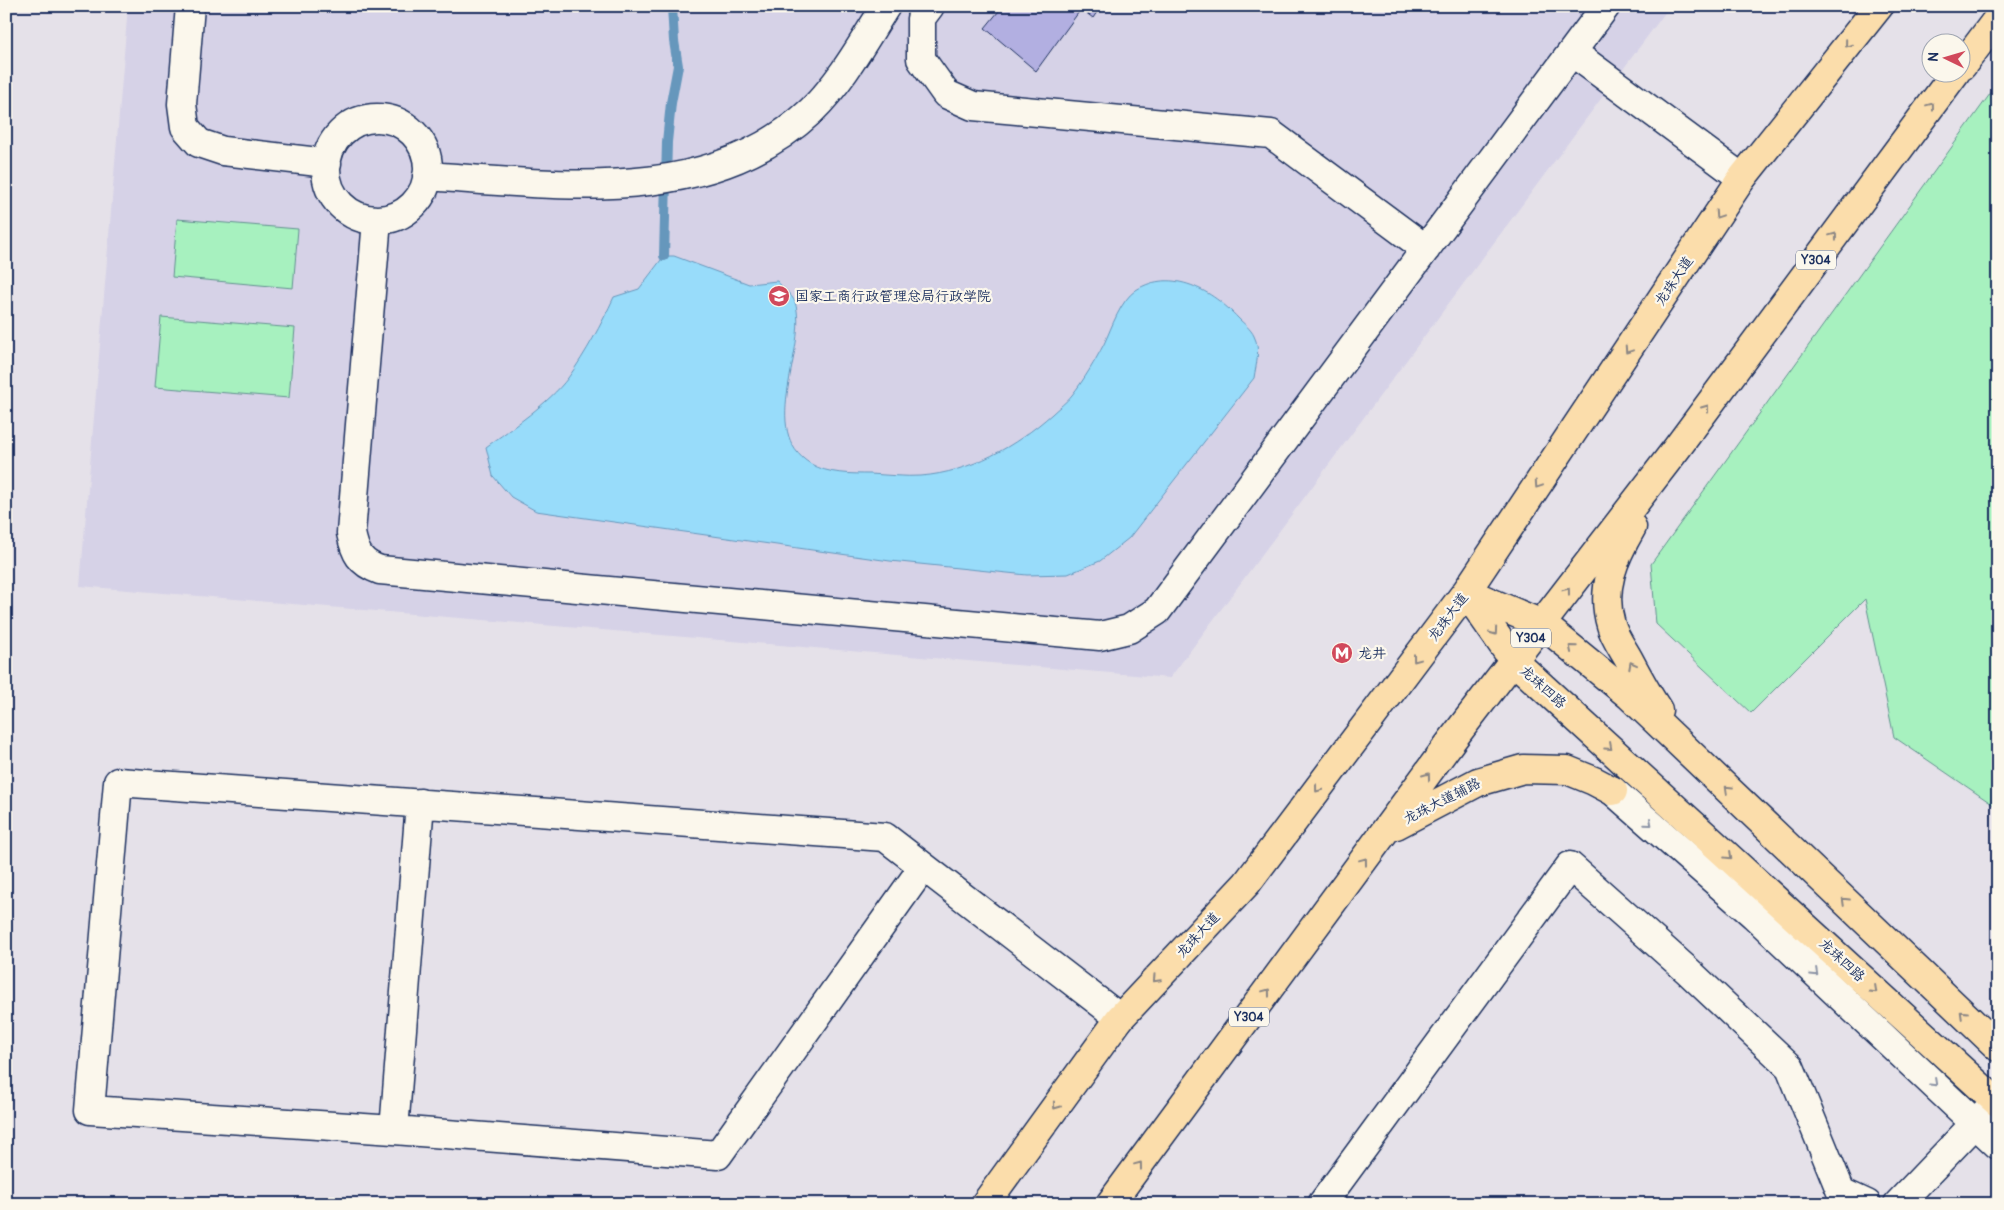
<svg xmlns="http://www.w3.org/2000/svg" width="2004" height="1210" viewBox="0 0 2004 1210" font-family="Pangolin,'LXGW WenKai TC',sans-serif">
<rect width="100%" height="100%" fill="#e5e1e9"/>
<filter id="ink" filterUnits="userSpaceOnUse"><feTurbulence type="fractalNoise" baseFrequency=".02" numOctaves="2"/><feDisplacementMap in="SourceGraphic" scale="10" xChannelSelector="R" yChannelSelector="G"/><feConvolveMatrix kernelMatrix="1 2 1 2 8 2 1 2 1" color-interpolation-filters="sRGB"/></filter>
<g filter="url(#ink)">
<!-- built -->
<path fill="#d6d2e7" d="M128 6H1670L1170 678 80 586Z"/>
<!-- green -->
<path fill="#a7f1bf" stroke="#61908e" d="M1998 83V806H1995L1894 737 1865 599 1751 713 1656 624 1651 564Z
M177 219 298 229 293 288 172 277Z
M161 317 295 328 289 398 155 387Z"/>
<!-- water -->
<path fill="#98dcfa" stroke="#6697bc" d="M664 256H674L749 284 777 281C782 287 792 295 795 302 810 348 756 431 811 464 828 474 851 474 870 474 887 475 905 477 921 476 971 472 1016 446 1052 414 1058 408 1067 402 1072 395 1084 380 1095 361 1104 344 1112 327 1120 301 1136 290 1172 267 1213 291 1238 318 1243 323 1251 329 1254 336 1261 350 1256 364 1254 378L1129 538 1100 561 1068 574 1027 575 890 561 536 511 511 497 493 476 486 447C512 428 549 403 568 378 586 353 601 325 614 297L639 289Z"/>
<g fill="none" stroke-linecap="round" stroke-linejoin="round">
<!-- stream -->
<path stroke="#6697bc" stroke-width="10" d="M664 256 667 142 671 103 678 66 674 41 672 6"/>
</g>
<!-- building -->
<path fill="#b2afe1" stroke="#1b2f5e" d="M1003 6H1101L1093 18 1081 9 1036 71 985 28Z"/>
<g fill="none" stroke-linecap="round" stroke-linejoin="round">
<!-- minor casing -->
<g stroke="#1b2f5e" stroke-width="31">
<path id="minor" d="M190 6 182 104 185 127 199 143 223 151 327 163
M930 6 921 18V59L946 94 973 106 1271 134 1426 249
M1572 52 1742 178
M326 169a51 51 0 1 1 102 0a51 51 0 1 1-102 0Z
M427 176C555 184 708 208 811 111 842 81 863 42 886 6
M377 220 351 533C355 553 360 563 380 570L1100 636 1129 629 1157 611 1606 6
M1613 791 1754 915 1998 1145
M420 803 394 1130 718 1155 923 867
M394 1130 90 1110 118 782 885 837 1120 1018
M1322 1204 1570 866 1688 971 1790 1067 1841 1192 1867 1204
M1898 1204 1989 1109"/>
</g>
<!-- major casing -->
<g stroke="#1b2f5e" stroke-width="31">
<path id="major" d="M1962 66 1998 18
M1632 527C1614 558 1600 589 1611 625 1614 637 1623 649 1629 660 1638 677 1647 694 1658 710
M1466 592 1514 661 1998 1103
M1466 592 1542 624 1630 696 1998 1047
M1396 825 1478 782 1523 769 1567 770 1594 781 1613 791
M985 1204 1120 1018 1247 883 1466 592 1742 178 1879 6
M1110 1204 1452 740 1677 448 1956 72"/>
</g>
<!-- minor -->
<use href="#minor" stroke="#fbf7ec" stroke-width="28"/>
<!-- major -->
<use href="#major" stroke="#fbddab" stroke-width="28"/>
</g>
<!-- one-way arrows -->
<defs><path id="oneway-chevron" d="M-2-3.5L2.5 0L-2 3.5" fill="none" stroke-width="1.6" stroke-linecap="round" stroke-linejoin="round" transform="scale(1.25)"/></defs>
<g stroke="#8b8684">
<use href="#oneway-chevron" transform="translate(1848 44) rotate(129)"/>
<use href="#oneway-chevron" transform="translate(1931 106) rotate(-53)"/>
<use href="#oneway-chevron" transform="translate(1718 215) rotate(124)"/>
<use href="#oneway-chevron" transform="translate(1834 236) rotate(-53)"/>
<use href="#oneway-chevron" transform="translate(1628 350) rotate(124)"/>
<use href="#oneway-chevron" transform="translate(1706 408) rotate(-54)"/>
<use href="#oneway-chevron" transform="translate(1538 485) rotate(124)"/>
<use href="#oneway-chevron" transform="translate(1567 591) rotate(-53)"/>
<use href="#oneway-chevron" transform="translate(1494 632) rotate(55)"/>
<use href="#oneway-chevron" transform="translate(1572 648) rotate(-140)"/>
<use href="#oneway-chevron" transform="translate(1416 659) rotate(127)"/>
<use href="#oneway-chevron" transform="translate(1632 665) rotate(-118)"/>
<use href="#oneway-chevron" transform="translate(1609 747) rotate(42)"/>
<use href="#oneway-chevron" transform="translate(1427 776) rotate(-54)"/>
<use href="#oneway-chevron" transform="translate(1318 789) rotate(127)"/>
<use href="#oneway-chevron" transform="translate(1728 789) rotate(-136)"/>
<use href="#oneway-chevron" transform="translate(1729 856) rotate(43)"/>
<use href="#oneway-chevron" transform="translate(1364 861) rotate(-53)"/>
<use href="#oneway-chevron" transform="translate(1845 901) rotate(-136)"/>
<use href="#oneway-chevron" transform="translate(1156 979) rotate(133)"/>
<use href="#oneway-chevron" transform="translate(1874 990) rotate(43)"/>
<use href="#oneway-chevron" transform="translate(1267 992) rotate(-53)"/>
<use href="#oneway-chevron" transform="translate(1963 1014) rotate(-136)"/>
<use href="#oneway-chevron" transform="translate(1056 1106) rotate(126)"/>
<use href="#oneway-chevron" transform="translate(1139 1165) rotate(-53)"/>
</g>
<g stroke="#8b93a5">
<use href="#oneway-chevron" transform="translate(1649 823) rotate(41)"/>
<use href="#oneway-chevron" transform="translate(1815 973) rotate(43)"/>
<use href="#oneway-chevron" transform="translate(1934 1083) rotate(43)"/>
</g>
</g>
<!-- icons -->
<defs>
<g id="university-disc" transform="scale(1.125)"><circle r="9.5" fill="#d1495b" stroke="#fbf7ec"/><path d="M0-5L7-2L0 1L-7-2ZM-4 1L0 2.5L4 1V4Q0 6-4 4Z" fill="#fff"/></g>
<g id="metro-disc" transform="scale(1.125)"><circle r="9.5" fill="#d1495b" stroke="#fbf7ec"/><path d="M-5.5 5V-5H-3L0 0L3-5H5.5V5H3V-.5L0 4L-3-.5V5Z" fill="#fff"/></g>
</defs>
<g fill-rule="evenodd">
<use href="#university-disc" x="779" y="296"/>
<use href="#metro-disc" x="1342" y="653"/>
</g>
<g text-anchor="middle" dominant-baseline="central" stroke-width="4.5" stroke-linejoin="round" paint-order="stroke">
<!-- shield labels -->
<g fill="#fbf7ec" stroke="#5e6b89" stroke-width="1">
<rect x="1796" y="250.5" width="40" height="19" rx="4"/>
<rect x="1511" y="628.5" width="40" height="19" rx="4"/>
<rect x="1229" y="1007.5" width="40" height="19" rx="4"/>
</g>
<g font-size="12" font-weight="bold" fill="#1b2f5e">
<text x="1816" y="260">Y304</text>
<text x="1531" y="638">Y304</text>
<text x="1249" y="1017">Y304</text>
</g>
<!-- street labels -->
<g font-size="14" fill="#1b2f5e" stroke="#fbf7ec">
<text transform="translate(1674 281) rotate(-56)">龙珠大道</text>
<text transform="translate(1448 617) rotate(-53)">龙珠大道</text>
<text transform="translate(1543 687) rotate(42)">龙珠四路</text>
<text transform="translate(1442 801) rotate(-27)">龙珠大道辅路</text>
<text transform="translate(1198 935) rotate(-47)">龙珠大道</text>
<text transform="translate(1842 960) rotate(43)">龙珠四路</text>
</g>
<!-- poi labels -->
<g font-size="14" fill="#1b2f5e" stroke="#fbf7ec" text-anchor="start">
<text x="795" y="296">国家工商行政管理总局行政学院</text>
<text x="1358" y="653">龙井</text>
</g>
</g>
<!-- margin -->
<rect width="2004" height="1210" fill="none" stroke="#fbf7ec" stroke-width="25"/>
<rect x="12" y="12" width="1979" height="1185" fill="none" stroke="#1b2f5e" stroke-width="2" filter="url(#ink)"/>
<!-- north arrow -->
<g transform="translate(1946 58) rotate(275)"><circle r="24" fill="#fbf7ec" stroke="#a1a7b3"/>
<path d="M0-4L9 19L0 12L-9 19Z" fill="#d1495b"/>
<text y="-8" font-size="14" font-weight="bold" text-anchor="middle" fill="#1b2f5e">N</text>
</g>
</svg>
